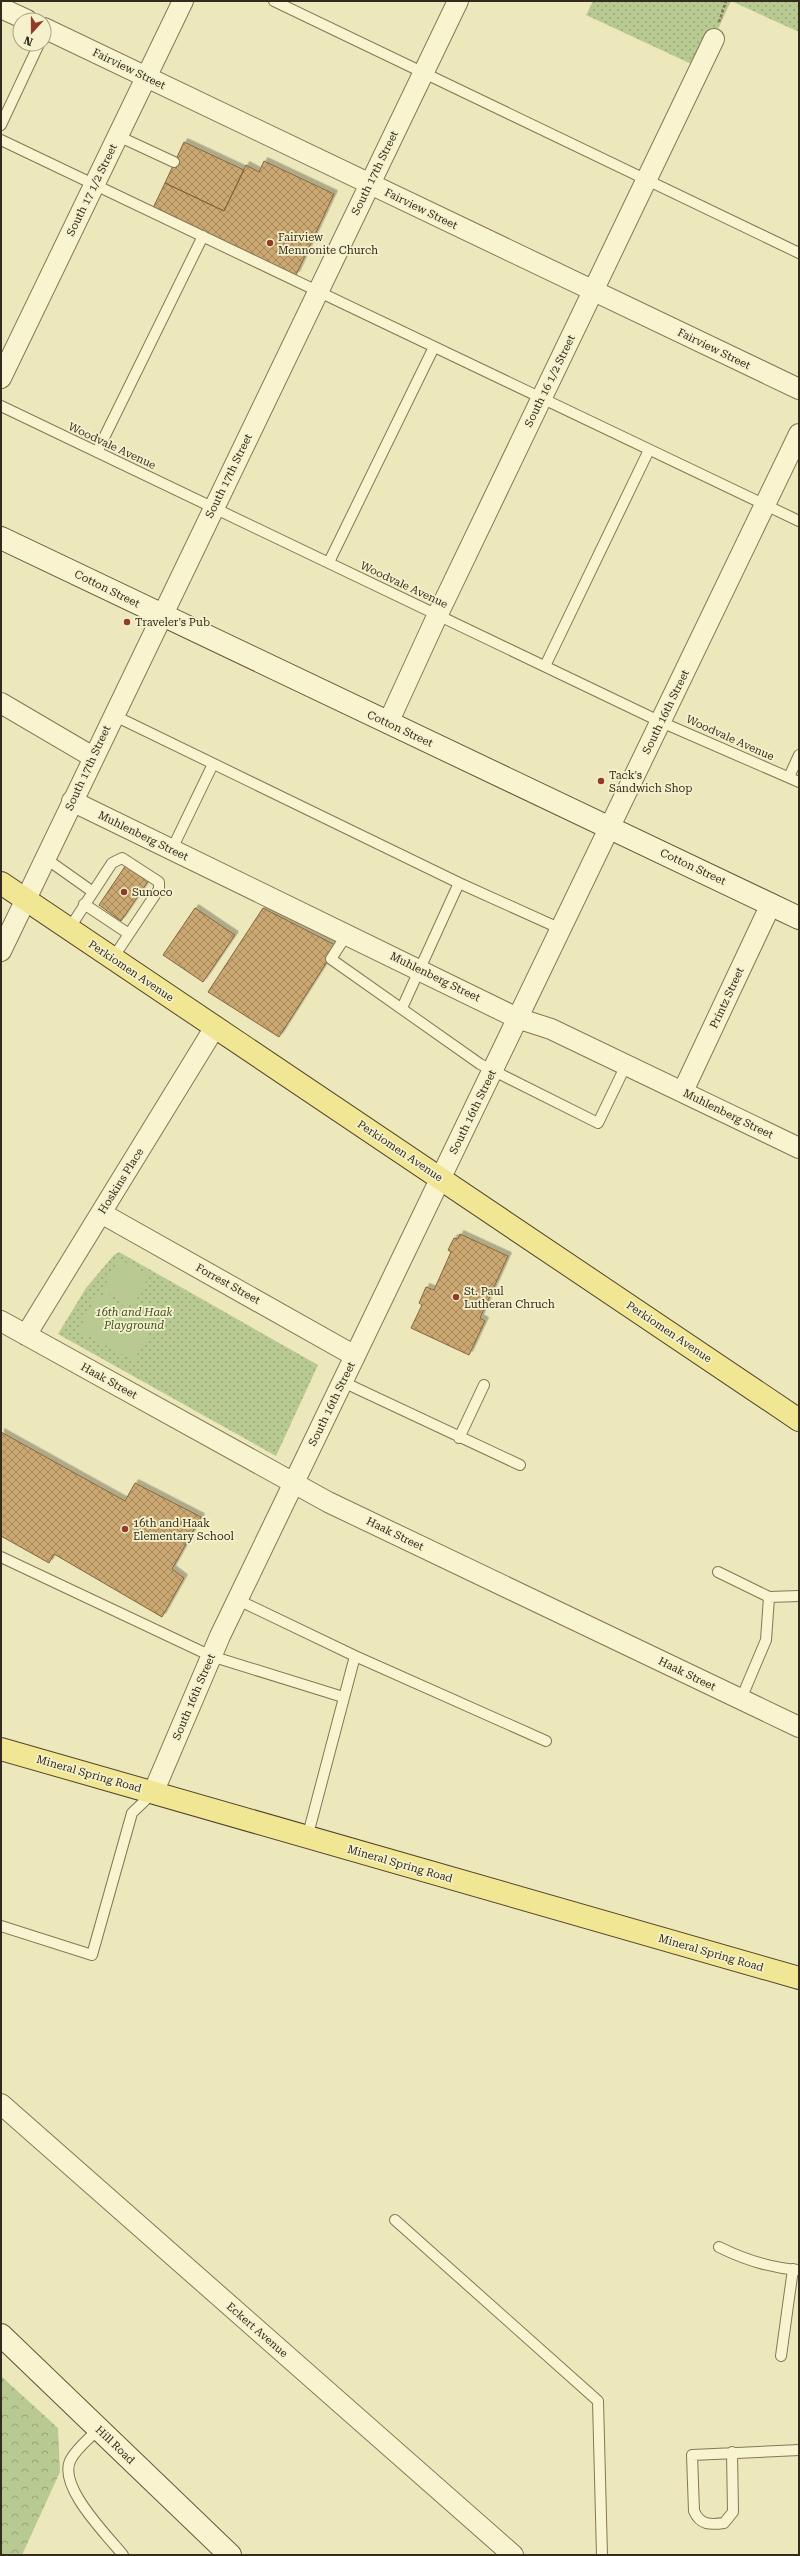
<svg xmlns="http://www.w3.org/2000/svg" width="800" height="2556" viewBox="0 0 800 2556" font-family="'Roboto Serif',serif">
<defs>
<pattern id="forest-crowns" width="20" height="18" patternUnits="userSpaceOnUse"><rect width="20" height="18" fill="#b8ca91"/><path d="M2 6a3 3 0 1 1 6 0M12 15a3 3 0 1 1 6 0" fill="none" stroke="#96a476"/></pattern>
<pattern id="park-dots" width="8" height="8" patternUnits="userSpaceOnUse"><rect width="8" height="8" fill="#b8ca91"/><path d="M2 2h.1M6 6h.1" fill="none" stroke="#96a476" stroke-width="1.8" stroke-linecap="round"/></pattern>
<pattern id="building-cross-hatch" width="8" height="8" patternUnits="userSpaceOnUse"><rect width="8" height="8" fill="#cba872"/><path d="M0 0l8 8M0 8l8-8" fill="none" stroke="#a5895d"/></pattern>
<filter id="shadow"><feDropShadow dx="3.5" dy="-3.5" stdDeviation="0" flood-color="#0004"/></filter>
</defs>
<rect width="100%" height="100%" fill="#ede8bc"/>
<!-- forest -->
<path fill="url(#forest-crowns)" d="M1 2376 58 2428 60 2472 22 2555H1Z"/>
<!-- park -->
<path fill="url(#park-dots)" d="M593 1H799V32L731 1 700 68 586 15Z
M119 1252 318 1365 276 1456 58 1334 86 1288 114 1255Z"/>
<!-- pitch -->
<path fill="#b8ca91" d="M119 1259 150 1275 133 1307 102 1290Z
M98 1293 155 1323 134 1361 79 1331Z"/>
<!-- building -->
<path fill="url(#building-cross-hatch)" stroke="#83663d" filter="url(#shadow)" d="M184 142 244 170 224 211 165 183Z
M264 161 334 194 296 275 153 208 165 183 224 211 246 165 259 172Z
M126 865 149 880 121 921 99 905Z
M195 908 235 935 203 982 163 955Z
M263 908 337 946 279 1037 208 992Z
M460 1234 508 1256 480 1318 485 1321 469 1355 411 1328 422 1305 419 1303 426 1287 434 1290 451 1252 448 1250 454 1238 458 1239Z
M1 1432 125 1501 135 1483 201 1517 172 1569 184 1578 162 1617 54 1554 49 1563 1 1536Z"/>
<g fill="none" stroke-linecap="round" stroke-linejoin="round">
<!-- lane casing -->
<g stroke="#847756" stroke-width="12">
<path id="lane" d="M274 1 799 253
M1 125 39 44
M118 136 174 162
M1 140 799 521
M1 406 661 722 799 782
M97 452 203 236
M329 562 434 347
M545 666 649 450
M113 715 459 883 561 929
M789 777 799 755
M172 849 213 764
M45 858 93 892
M84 904 129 934
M69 929 112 863 122 858 159 882V889L113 958
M347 934 331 959 480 1064 598 1123 626 1065
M402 1008 459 883
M343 1382 520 1465
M459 1438 484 1385
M1 1557 211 1656 343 1697
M718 1572 769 1597 799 1596
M238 1600 355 1656 546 1741
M741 1699 766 1640 769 1597
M307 1838 355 1656
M1 1926 92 1955 132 1813 153 1793
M395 2220 598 2401 602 2555
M719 2247C745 2260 770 2268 799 2270
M781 2356 793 2269
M98 2429C90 2438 77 2448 71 2459 56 2485 107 2535 123 2555
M732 2452 733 2512 724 2523C710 2525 700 2525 694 2511L692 2455 799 2450"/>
</g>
<!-- street casing -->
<g stroke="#847756" stroke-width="22">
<path id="street" d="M1 8 27 20
M44 28 799 389
M1 378 183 1
M1 703 93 757
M388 723 438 614 714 39
M72 801 517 1018 551 1029 799 1148
M1 951 458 1
M683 1091 771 904
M101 1213 355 1356
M1 1321 328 1502 799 1727
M26 1335 215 1027
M153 1793 220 1636 799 434
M1 2104 513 2555"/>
</g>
<!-- secondary casing -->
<g stroke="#65583a" stroke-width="24">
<path id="secondary" d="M1 538 799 918
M1 2335 230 2555"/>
</g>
<!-- primary casing -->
<g stroke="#51442b" stroke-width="24">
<path id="primary" d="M1 883 799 1420
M1 1749 799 1978"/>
</g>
<!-- path -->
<path stroke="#847756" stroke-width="2.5" stroke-dasharray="3 2" stroke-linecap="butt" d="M719 22 726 1"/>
<!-- lane -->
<use href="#lane" stroke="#f8f4cf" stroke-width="10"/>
<!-- street -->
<use href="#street" stroke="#f8f4cf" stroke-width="20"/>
<!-- secondary -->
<use href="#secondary" stroke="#f8f4cf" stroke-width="22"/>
<!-- primary -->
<use href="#primary" stroke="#f1e693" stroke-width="22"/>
</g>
<!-- markers -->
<g fill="#923b27" stroke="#f4f1cc" stroke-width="1.5">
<circle cx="270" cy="243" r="4"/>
<circle cx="127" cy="622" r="4"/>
<circle cx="601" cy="781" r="4"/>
<circle cx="124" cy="892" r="4"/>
<circle cx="456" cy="1297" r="4"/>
<circle cx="125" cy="1529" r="4"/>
</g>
<g text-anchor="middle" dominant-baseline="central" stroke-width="3.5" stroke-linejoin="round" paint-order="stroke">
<!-- street labels -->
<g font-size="11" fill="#332b1b" stroke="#f4f1cc">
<text transform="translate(129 69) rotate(26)">Fairview Street</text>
<text transform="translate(375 173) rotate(-64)">South 17th Street</text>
<text transform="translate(92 190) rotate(-64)">South 17 1/2 Street</text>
<text transform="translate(421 209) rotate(26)">Fairview Street</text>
<text transform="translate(714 349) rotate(26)">Fairview Street</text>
<text transform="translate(550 381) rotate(-64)">South 16 1/2 Street</text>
<text transform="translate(112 446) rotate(25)">Woodvale Avenue</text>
<text transform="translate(229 476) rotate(-64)">South 17th Street</text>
<text transform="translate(404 585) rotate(25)">Woodvale Avenue</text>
<text transform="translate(107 589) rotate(26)">Cotton Street</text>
<text transform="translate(666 712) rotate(-64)">South 16th Street</text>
<text transform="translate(400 729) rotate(25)">Cotton Street</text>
<text transform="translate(730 738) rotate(24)">Woodvale Avenue</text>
<text transform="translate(88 768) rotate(-65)">South 17th Street</text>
<text transform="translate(143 836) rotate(26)">Muhlenberg Street</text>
<text transform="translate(693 867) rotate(25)">Cotton Street</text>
<text transform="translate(131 971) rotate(34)">Perkiomen Avenue</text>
<text transform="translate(435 977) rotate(26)">Muhlenberg Street</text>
<text transform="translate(727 998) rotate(-65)">Printz Street</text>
<text transform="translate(473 1112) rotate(-64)">South 16th Street</text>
<text transform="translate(728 1114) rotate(26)">Muhlenberg Street</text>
<text transform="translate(400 1151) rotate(34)">Perkiomen Avenue</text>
<text transform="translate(121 1181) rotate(-58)">Hoskins Place</text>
<text transform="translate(228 1284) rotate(29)">Forrest Street</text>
<text transform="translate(669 1332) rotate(34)">Perkiomen Avenue</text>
<text transform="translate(109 1381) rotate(29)">Haak Street</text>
<text transform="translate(332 1404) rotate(-64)">South 16th Street</text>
<text transform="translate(395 1534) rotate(26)">Haak Street</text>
<text transform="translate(687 1674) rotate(26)">Haak Street</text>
<text transform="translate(194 1697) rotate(-67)">South 16th Street</text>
<text transform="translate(89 1774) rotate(16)">Mineral Spring Road</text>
<text transform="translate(400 1864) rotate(16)">Mineral Spring Road</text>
<text transform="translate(711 1953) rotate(16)">Mineral Spring Road</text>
<text transform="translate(257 2330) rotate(41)">Eckert Avenue</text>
<text transform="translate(115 2445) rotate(44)">Hill Road</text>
</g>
<!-- poi labels -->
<g font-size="11" fill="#332b1b" stroke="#f4f1cc" text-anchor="start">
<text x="278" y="237">Fairview<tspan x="278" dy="13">Mennonite Church</tspan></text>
<text x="135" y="622">Traveler's Pub</text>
<text x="609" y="775">Tack's<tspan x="609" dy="13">Sandwich Shop</tspan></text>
<text x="132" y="892">Sunoco</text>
<text x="464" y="1291">St. Paul<tspan x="464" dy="13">Lutheran Chruch</tspan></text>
<text x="133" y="1523">16th and Haak<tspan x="133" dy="13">Elementary School</tspan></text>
</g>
<!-- park labels -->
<g font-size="11" font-style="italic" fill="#3b4f22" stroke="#f4f1cc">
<text x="134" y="1312">16th and Haak<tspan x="134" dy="13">Playground</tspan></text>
</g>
</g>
<!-- border -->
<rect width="800" height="2556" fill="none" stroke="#332b1b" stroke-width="4"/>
<!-- north arrow -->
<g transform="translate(32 32) rotate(201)"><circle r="19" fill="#f4f1cc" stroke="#a7a285"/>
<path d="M0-3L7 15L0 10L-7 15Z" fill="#923b27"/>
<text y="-6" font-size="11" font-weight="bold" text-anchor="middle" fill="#332b1b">N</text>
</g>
</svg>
